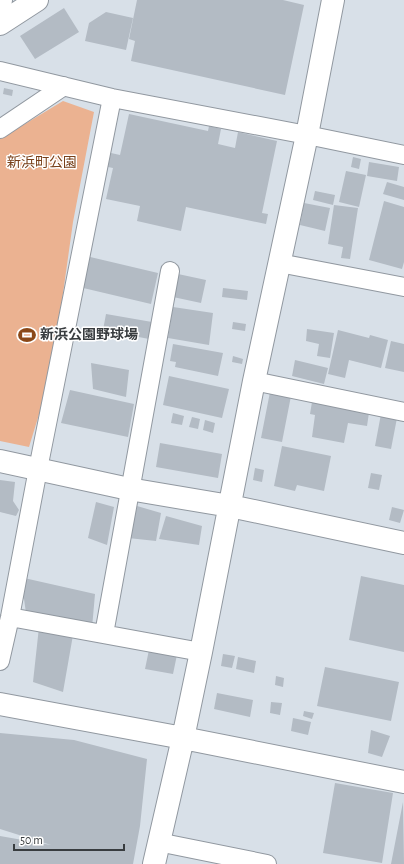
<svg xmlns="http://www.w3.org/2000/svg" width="404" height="864" viewBox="0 0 404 864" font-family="'Alegreya Sans','Noto Sans JP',sans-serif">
<rect width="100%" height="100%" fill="#d8e0e8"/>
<!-- green -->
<path fill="#ebb291" d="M63 101 94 112 73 222 52 372 29 447 0 441V139Z"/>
<!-- building -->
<path fill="#b3bbc4" d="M137 0H283L304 5 285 95 131 61 135 41 129 39Z
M64 8 79 32 35 59 20 36Z
M106 12 133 18 126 50 85 41 89 23Z
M4 88 13 90 12 96 3 94Z
M129 114 208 131 209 126 221 129 218 144 235 148 238 132 277 141 262 213 268 214 266 224 186 207 181 231 137 221 140 206 106 199 113 168 108 167 111 153 120 155Z
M353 157 361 159 359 169 351 167Z
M369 162 399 167 397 181 367 176Z
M346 171 366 175 359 207 339 202Z
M387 182 404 187V200L383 194Z
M315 191 335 195 333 205 313 200Z
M384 201 404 207V262L402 269 369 260Z
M304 203 330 208 325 231 300 225Z
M334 205 358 208 350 259 341 258 343 247 328 244Z
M86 256 158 273 151 304 79 287Z
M178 274 206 280 201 303 173 297Z
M223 288 248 291 247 300 222 297Z
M173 307 213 313 209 345 168 338Z
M106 314 152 322 149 339 103 330Z
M233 322 246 324 245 331 232 329Z
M307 329 334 333 330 358 317 356 319 344 306 341Z
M338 330 369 338 370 335 388 340 381 368 349 360 345 378 328 374Z
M391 341 404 344V372L385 368Z
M173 344 223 353 218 376 175 367 176 362 170 361Z
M233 356 243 359 242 364 232 362Z
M295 360 328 368 324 384 292 376Z
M91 363 129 370 126 397 93 389Z
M169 376 229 389 222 418 163 405Z
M70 390 134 404 128 437 61 423Z
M270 392 291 396 282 442 261 438Z
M313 396 370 406 367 426 348 423 344 443 312 437 315 415 310 414Z
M173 413 184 416 182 425 171 423Z
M381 414 397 418 391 449 375 446Z
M192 417 200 419 198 429 189 427Z
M205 420 215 423 213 433 203 430Z
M160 443 222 454 218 478 156 467Z
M282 446 331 456 324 491 297 485 295 491 274 486Z
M255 468 264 470 262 482 253 480Z
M371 473 382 475 379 490 368 488Z
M0 480 15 482 13 501 19 510 16 516 0 512Z
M96 502 114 507 107 545 88 538Z
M137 506 161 513 156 541 128 538V511H136Z
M392 507 404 510 400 523 389 520Z
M166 516 202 526 199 545 159 539Z
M361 576 404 585V652L349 640Z
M24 578 95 594 92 628 26 613 24 599 19 595Z
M39 627 73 635 63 692 33 682Z
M150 645 178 650 173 674 145 669Z
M223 654 235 656 232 668 221 666Z
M238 657 256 661 254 673 236 669Z
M325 667 399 682 391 721 317 706Z
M276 676 284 678 283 687 275 685Z
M217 693 253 700 250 717 214 709Z
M271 702 282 703 280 715 270 713Z
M304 711 314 713 312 719 303 716Z
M293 718 311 722 308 735 291 731Z
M371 730 390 736 382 757 368 753Z
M0 733 74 740 147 759 140 826 133 864H0V836L51 845 0 829Z
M335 783 393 793 382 863 323 853Z
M403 802 404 864H391Z"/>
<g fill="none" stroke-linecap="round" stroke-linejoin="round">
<!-- street casing -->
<g stroke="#9198a0" stroke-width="20">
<path id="street" d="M0 71 112 98 307 135 404 155
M0 129 64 86
M279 263 404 287
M254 381 404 412
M10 617 201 652
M104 634 170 271
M0 661 10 617 38 469 112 98
M158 842 267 864"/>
</g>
<!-- secondary casing -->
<g stroke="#9198a0" stroke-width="24">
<path id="secondary" d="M0 0H1
M0 24 37 0
M0 461 129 489 230 506 404 543
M0 704 183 738 404 782
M154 864 183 738 201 652 254 381 307 135 333 0"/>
</g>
<!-- street -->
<use href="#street" stroke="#fff" stroke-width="18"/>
<!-- secondary -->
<use href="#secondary" stroke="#fff" stroke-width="22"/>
</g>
<!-- icons -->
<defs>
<g id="stadium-bare" transform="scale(1.38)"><path d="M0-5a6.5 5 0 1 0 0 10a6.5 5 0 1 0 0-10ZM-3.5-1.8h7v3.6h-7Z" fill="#8b4818" stroke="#fff" stroke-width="2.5" paint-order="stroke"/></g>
</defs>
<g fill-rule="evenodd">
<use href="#stadium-bare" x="27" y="335"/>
</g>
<g text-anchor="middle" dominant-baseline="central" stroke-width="3" stroke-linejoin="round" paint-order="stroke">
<!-- park labels -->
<g font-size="14" fill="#78401a" stroke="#fff">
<text x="42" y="163">新浜町公園</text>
</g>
<!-- poi labels -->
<g font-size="14" font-weight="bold" fill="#383c3f" stroke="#fff" text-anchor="start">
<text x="40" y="335">新浜公園野球場</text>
</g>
</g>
<!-- scale -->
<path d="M14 844v6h110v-6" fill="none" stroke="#383c3f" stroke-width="2"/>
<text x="20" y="844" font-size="12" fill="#383c3f" stroke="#ffffff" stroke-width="3" paint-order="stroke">50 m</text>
</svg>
